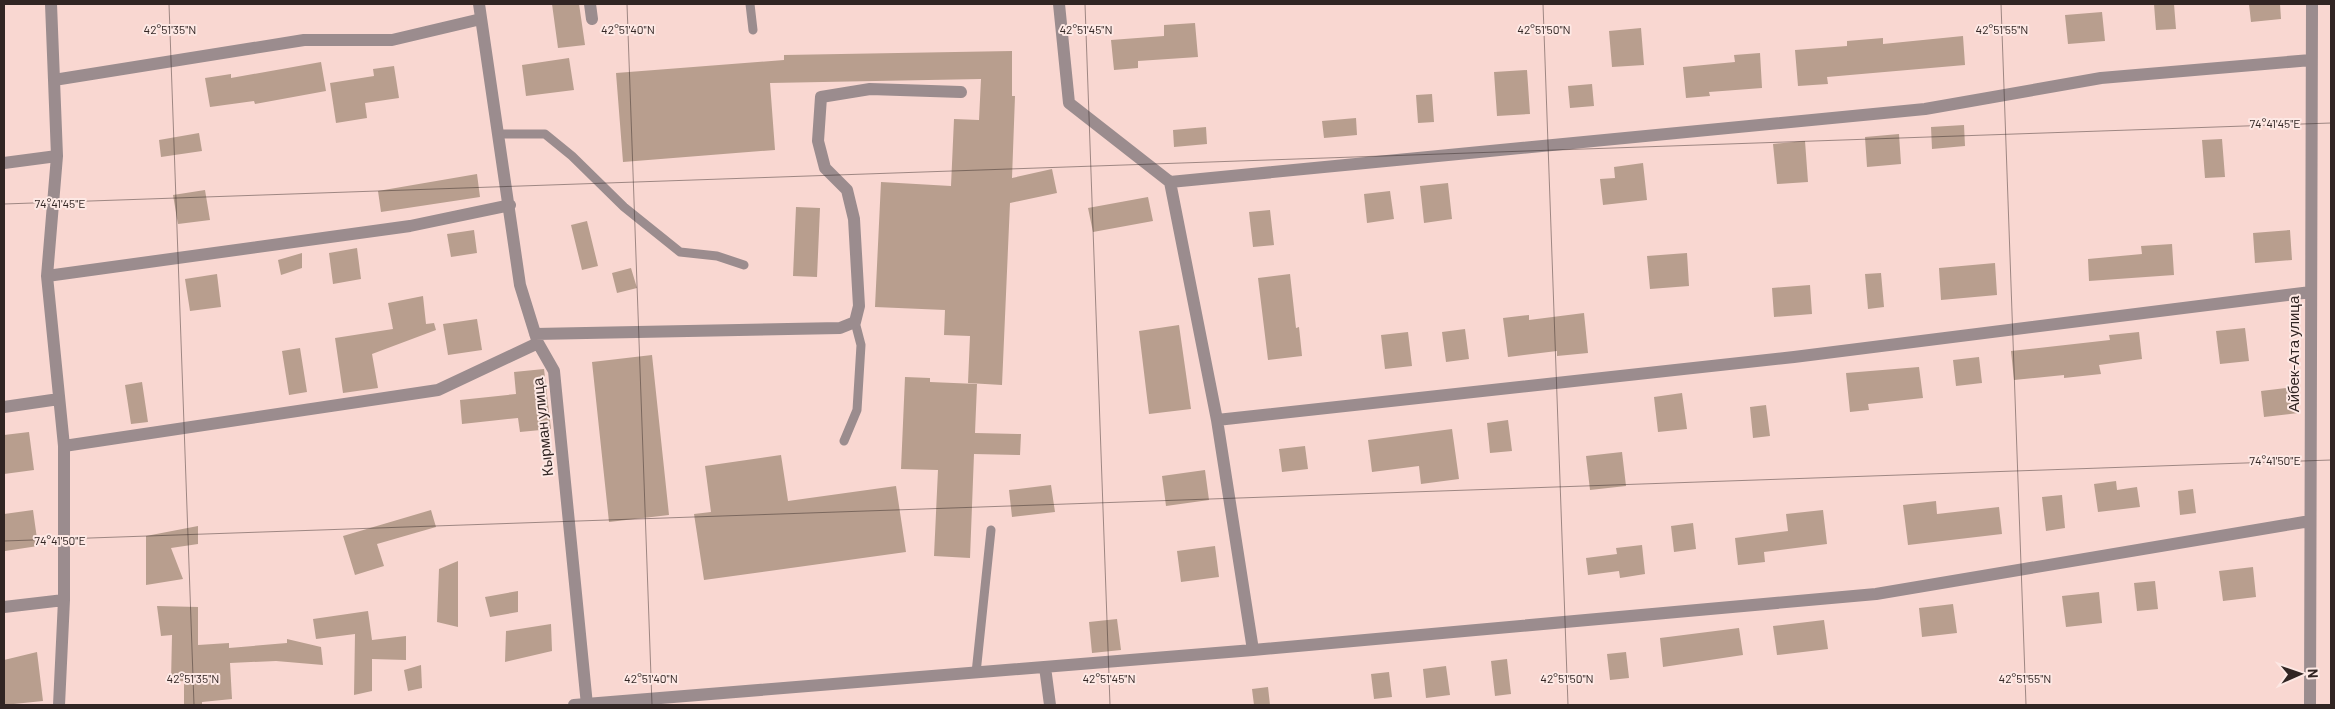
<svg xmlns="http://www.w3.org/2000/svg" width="2335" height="709" viewBox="0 0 2335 709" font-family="Barlow,sans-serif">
	<rect width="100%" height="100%" fill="#f9d7d1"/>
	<path fill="#b89e8e" d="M 552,4 L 579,4 L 585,45 L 558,48 Z
		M 2154,4 L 2174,4 L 2176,29 L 2156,30 Z
		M 2249,4 L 2280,4 L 2281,19 L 2251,22 Z
		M 2102,12 L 2105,41 L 2068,44 L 2065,15 Z
		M 1195,23 L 1198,57 L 1138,61 L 1138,68 L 1114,70 L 1111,40 L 1164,36 L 1164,25 Z
		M 1641,28 L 1644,65 L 1612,67 L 1609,31 Z
		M 1963,36 L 1965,65 L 1827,77 L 1828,84 L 1798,86 L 1795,50 L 1847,46 L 1847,41 L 1883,38 L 1883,44 Z
		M 1012,51 L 1012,96 L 1015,96 L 1012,178 L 1052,169 L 1057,193 L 1010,203 L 1002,385 L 968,383 L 970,336 L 944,335 L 945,310 L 875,307 L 881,182 L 951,186 L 954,119 L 979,120 L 981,79 L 770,83 L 775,150 L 623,162 L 616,73 L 784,60 L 784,55 Z
		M 1760,53 L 1762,88 L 1709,92 L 1710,96 L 1686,98 L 1683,67 L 1735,62 L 1734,55 Z
		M 569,58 L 574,90 L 526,96 L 522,65 Z
		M 321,62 L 326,91 L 255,104 L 254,101 L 210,107 L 205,78 L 231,74 L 231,78 Z
		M 394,66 L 399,98 L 365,103 L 367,118 L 336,123 L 330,83 L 374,76 L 373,69 Z
		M 1527,70 L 1530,114 L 1497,116 L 1494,72 Z
		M 1592,84 L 1594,106 L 1570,108 L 1568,86 Z
		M 1432,94 L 1434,122 L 1418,123 L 1416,95 Z
		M 1356,118 L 1357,135 L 1324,138 L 1322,121 Z
		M 1964,125 L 1965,146 L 1932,149 L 1931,127 Z
		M 1206,127 L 1207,144 L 1174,147 L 1173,130 Z
		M 199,133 L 202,151 L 161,157 L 159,140 Z
		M 1899,134 L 1901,164 L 1867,167 L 1865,137 Z
		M 2222,139 L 2225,177 L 2205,178 L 2202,140 Z
		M 1805,141 L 1808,182 L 1777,184 L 1773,144 Z
		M 1643,163 L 1647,200 L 1603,205 L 1600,179 L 1615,178 L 1614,167 Z
		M 477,174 L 480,197 L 381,212 L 378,191 Z
		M 1448,183 L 1452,219 L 1424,223 L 1420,186 Z
		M 205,190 L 210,220 L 178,224 L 173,195 Z
		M 1390,191 L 1394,219 L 1367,223 L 1364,194 Z
		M 1148,197 L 1153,221 L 1093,232 L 1088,208 Z
		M 796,207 L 820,208 L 817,277 L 793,276 Z
		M 1270,210 L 1274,245 L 1253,247 L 1249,212 Z
		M 587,221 L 598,266 L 582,270 L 571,225 Z
		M 474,230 L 477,253 L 451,257 L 447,234 Z
		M 2290,230 L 2292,260 L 2255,263 L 2253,233 Z
		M 2172,244 L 2174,275 L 2089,281 L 2088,259 L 2142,254 L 2141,246 Z
		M 357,248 L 361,279 L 333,284 L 329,253 Z
		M 302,253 L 302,268 L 281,275 L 278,260 Z
		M 1687,253 L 1689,286 L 1650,289 L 1647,256 Z
		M 1995,263 L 1997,295 L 1941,300 L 1939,268 Z
		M 631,268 L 637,288 L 617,293 L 612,273 Z
		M 1881,273 L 1884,307 L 1868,309 L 1865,274 Z
		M 217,274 L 221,307 L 190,311 L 185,279 Z
		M 1290,274 L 1296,328 L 1299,327 L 1302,356 L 1268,360 L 1258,278 Z
		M 1810,285 L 1812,314 L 1774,317 L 1772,288 Z
		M 423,296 L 426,324 L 434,323 L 436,330 L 372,354 L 378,388 L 343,393 L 335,338 L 393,329 L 388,303 Z
		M 1584,313 L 1588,353 L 1557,356 L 1557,351 L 1508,357 L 1503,318 L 1529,315 L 1529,320 Z
		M 477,319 L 482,350 L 448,355 L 443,324 Z
		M 1179,325 L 1191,409 L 1149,414 L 1139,331 Z
		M 2245,328 L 2249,361 L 2220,364 L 2216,331 Z
		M 1465,329 L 1469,359 L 1446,362 L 1442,332 Z
		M 1408,332 L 1412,366 L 1385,369 L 1381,335 Z
		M 2139,332 L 2142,359 L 2099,365 L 2101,374 L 2064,378 L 2064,375 L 2014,380 L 2011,351 L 2110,340 L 2109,335 Z
		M 300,348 L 307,392 L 289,395 L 282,351 Z
		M 652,355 L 669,515 L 609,522 L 592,362 Z
		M 1979,357 L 1982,383 L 1956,386 L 1953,360 Z
		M 1919,367 L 1923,398 L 1868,404 L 1869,410 L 1850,412 L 1846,373 Z
		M 544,369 L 551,429 L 520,432 L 518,418 L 462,424 L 460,400 L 516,394 L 514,372 Z
		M 905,377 L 930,378 L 930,382 L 977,384 L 975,433 L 1021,434 L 1020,455 L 974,454 L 970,558 L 934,556 L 938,470 L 901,469 Z
		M 142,382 L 148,422 L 131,424 L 125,385 Z
		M 2295,387 L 2298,413 L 2264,417 L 2261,391 Z
		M 1682,393 L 1687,429 L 1658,432 L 1654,397 Z
		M 1766,405 L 1770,436 L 1753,438 L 1750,407 Z
		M 1508,420 L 1512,451 L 1490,453 L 1487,423 Z
		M 1452,429 L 1459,479 L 1421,484 L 1419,466 L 1372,472 L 1368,440 Z
		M 29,432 L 34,470 L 4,474 L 4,435 Z
		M 1305,446 L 1308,469 L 1282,472 L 1279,449 Z
		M 1622,452 L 1626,486 L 1590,490 L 1586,456 Z
		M 781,455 L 788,501 L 896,486 L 906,552 L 704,580 L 694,514 L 711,512 L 705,466 Z
		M 1205,470 L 1209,500 L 1166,506 L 1162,476 Z
		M 2116,481 L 2117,490 L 2137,487 L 2140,507 L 2098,512 L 2094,484 Z
		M 1051,485 L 1055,512 L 1012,517 L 1009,490 Z
		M 2193,489 L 2196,513 L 2180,515 L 2178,491 Z
		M 2062,495 L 2065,528 L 2046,531 L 2042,497 Z
		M 1936,501 L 1937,514 L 1999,507 L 2002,534 L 1908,545 L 1903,505 Z
		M 33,510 L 38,546 L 5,551 L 4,514 Z
		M 431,510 L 436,527 L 377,544 L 384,566 L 355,575 L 343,536 Z
		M 1823,510 L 1827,544 L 1764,552 L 1765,562 L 1738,565 L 1735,538 L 1788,531 L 1786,514 Z
		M 1693,523 L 1696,549 L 1674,552 L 1671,526 Z
		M 198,526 L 198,544 L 171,548 L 183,579 L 146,585 L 146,536 Z
		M 1642,545 L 1645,574 L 1620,578 L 1619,571 L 1588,575 L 1586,558 L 1617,554 L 1616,548 Z
		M 1215,546 L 1219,577 L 1181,582 L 1177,551 Z
		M 458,561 L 458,627 L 437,622 L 439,569 Z
		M 2253,567 L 2256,597 L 2223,601 L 2219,571 Z
		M 2155,581 L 2158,609 L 2137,611 L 2134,583 Z
		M 518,591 L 518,612 L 490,617 L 485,597 Z
		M 2099,592 L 2102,623 L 2066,627 L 2062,596 Z
		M 1953,604 L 1957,633 L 1922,637 L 1919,608 Z
		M 157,606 L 198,607 L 198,645 L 229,643 L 229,648 L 287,643 L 287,639 L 321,647 L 323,665 L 276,661 L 230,663 L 232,699 L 202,702 L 202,705 L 184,705 L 184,681 L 171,682 L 172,635 L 161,636 Z
		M 368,611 L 372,640 L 406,636 L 406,660 L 372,659 L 372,691 L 354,695 L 355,634 L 316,639 L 313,619 Z
		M 1117,619 L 1121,650 L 1092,653 L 1089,622 Z
		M 1824,620 L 1828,649 L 1777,655 L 1773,626 Z
		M 551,624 L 552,651 L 505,662 L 506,631 Z
		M 1739,628 L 1743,655 L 1663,667 L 1660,638 Z
		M 37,652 L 43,701 L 4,705 L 4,660 Z
		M 1626,652 L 1629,678 L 1610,680 L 1607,654 Z
		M 1507,659 L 1511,694 L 1495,696 L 1491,661 Z
		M 421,665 L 422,688 L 408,691 L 404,670 Z
		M 1446,666 L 1450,695 L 1426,698 L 1423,669 Z
		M 1389,672 L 1392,697 L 1374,699 L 1371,674 Z
		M 1268,687 L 1270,705 L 1254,705 L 1252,689 Z"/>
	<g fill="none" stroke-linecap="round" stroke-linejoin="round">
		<path stroke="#9b8c8e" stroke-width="9" d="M 750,4 L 753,30
			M 499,134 L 545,134 L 572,156 L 624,207 L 680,252 L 717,256 L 744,265
			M 844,441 L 857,410 L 861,345 L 855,322
			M 976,673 L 991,530"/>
		<path stroke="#9b8c8e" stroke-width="12" d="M 51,4 L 57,156 L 47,276 L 64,446 L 64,600 L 59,705
			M 479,4 L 520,285 L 538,343 L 554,371 L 587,705
			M 590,4 L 592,19
			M 1059,4 L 1069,103 L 1170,182 L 1217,420 L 1253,650
			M 54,80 L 304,40 L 392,40 L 481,19
			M 4,163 L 57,156
			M 1170,182 L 1925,109 L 2101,78 L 2311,60
			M 47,276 L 410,226 L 510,205
			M 535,334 L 840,328 L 855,322 L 859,306 L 854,219 L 847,190 L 825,168 L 818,141 L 821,97 L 870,89 L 961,92
			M 4,407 L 59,399
			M 1217,420 L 1794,357 L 2311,292
			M 64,446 L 438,390 L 538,343
			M 4,607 L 64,600
			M 1045,667 L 1050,705
			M 574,705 L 1253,650 L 1876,594 L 2310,521
			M 2310,705 L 2312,4"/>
	</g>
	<path fill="none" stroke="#312523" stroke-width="1" stroke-opacity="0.45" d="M 169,4 L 194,705M 627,4 L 652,705M 1085,4 L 1110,705M 1543,4 L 1568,705M 2001,4 L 2026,705M 4,204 L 2331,123M 4,541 L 2331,460"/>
	<g text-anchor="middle" stroke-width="4" stroke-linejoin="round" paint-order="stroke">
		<g font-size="15" fill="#312523" stroke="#fde8e4">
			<text transform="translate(2294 354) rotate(-90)" y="5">Айбек-Ата улица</text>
			<text transform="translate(543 427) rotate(-96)" y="5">Кырман улица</text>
		</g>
	</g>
	<g font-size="12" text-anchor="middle" fill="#312523" stroke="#fde8e4" stroke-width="4" stroke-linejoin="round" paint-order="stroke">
		<text x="170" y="34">42°51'35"N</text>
		<text x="628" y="34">42°51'40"N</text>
		<text x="1086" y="34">42°51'45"N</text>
		<text x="1544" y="34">42°51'50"N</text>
		<text x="2002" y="34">42°51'55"N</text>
		<text x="2275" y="128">74°41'45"E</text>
		<text x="60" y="208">74°41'45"E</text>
		<text x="2275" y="465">74°41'50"E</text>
		<text x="60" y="545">74°41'50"E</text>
		<text x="193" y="683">42°51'35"N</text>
		<text x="651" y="683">42°51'40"N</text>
		<text x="1109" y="683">42°51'45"N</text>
		<text x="1567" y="683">42°51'50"N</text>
		<text x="2025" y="683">42°51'55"N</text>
	</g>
	<rect width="2335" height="709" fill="none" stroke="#312523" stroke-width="10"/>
	<g transform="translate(2300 674) rotate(88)" stroke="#fde8e4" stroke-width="4" paint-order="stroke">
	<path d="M0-4L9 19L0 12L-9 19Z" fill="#312523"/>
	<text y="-8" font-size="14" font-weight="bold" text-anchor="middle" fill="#312523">N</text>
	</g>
</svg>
